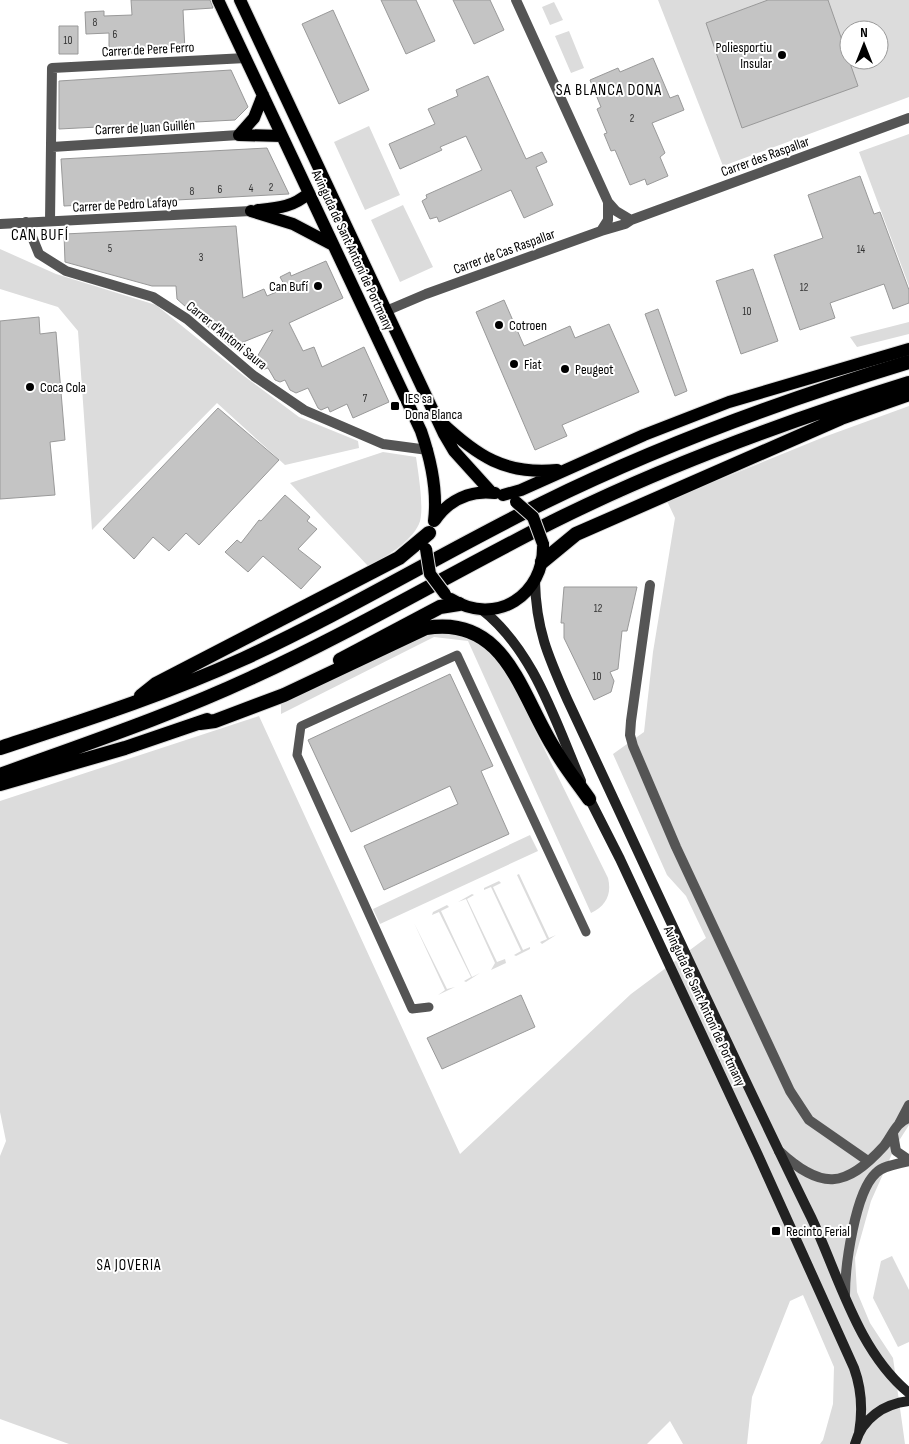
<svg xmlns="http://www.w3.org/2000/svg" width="909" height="1444" viewBox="0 0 909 1444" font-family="'Sofia Sans Condensed',sans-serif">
	<rect width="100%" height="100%" fill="#fff"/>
	<path fill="#dcdcdc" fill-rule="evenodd" d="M 658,0 L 909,0 L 909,97 L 723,166 ZM 849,30 L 879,30 L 879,60 L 849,60 Z
		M 554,2 L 563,20 L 550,25 L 542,7 Z
		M 569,31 L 584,68 L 571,73 L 555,36 Z
		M 369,126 L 400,195 L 365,210 L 334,142 Z
		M 909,134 L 909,286 L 859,152 Z
		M 403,205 L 433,267 L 400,282 L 371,220 Z
		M 0,249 L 56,274 L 156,305 L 244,376 L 299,417 L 358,441 L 359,448 L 285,465 L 217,403 L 92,530 L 78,331 L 58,307 L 0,289 Z
		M 909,322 L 909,334 L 857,347 L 850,337 Z
		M 909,406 L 909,1125 L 895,1147 L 871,1201 L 855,1258 L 857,1292 L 870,1323 L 893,1358 L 905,1444 L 820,1444 L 823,1440 L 833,1404 L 834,1367 L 803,1295 L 790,1301 L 752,1397 L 747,1444 L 683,1444 L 670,1421 L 647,1444 L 69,1444 L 0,1419 L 0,1156 L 6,1141 L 0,1112 L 0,801 L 259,716 L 460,1154 L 631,994 L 706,938 L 686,896 L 667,875 L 613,754 L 644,732 L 653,652 L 675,518 L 667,501 L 824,437 Z
		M 383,452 L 416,457 C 418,471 425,511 419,524 C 410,543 386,557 368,566 L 290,483 Z
		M 422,633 L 469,634 L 495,655 L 533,718 L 530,720 L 608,878 C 612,894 606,906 591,913 L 468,641 L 434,637 L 281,714 L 281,702 Z
		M 530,835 L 538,851 L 380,924 L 373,909 Z
		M 519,874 L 549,938 L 556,935 L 542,944 L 540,942 L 547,939 L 517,875 Z
		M 499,881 L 501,883 L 493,887 L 523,950 L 530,947 L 530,949 L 516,956 L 514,955 L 521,951 L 491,887 L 484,890 L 484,888 Z
		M 472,894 L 474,895 L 467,899 L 497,962 L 505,959 L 506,963 L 491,970 L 495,963 L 466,899 L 458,902 Z
		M 447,905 L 449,907 L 441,911 L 472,977 L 480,973 L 466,982 L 464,981 L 471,977 L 439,912 L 432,915 L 433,912 Z
		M 414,923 L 447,989 L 455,987 L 438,995 L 445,990 Z
		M 892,1256 L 909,1290 L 909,1342 L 898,1347 L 873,1298 L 881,1261 Z"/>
	<path fill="#c4c4c4" stroke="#999" d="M 131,0 L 210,0 L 213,8 L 183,10 L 185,51 L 109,54 L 109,33 L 86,34 L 85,12 L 104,11 L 104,16 L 132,15 Z
		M 381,0 L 416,0 L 435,41 L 406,54 Z
		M 453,0 L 490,0 L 504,30 L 474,44 Z
		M 768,0 L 828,0 L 858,86 L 742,128 L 706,23 Z
		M 333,10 L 369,90 L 339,104 L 302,24 Z
		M 59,26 L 78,26 L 78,54 L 59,54 Z
		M 653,58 L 670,98 L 678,95 L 684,110 L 652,123 L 665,153 L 660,157 L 668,176 L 647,185 L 645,179 L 630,185 L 615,150 L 611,151 L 604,134 L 607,133 L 597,109 L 601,107 L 590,80 L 618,68 L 620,72 Z
		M 231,70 L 248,107 L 235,120 L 59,129 L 59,81 Z
		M 488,76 L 526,159 L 542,152 L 547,162 L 536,167 L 553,205 L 524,218 L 511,190 L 439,222 L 437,217 L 430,219 L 422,201 L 427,198 L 426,195 L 482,170 L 466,136 L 440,147 L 442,150 L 400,169 L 389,144 L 435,124 L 428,109 L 458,96 L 456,90 Z
		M 267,148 L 289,194 L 64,206 L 61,159 Z
		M 860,176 L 874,214 L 880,212 L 909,290 L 909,303 L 893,309 L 884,284 L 830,303 L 835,318 L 800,330 L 774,255 L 823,238 L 808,195 Z
		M 236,226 L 243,298 L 264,289 L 267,296 L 286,288 L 280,277 L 290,272 L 291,276 L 326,261 L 343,298 L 289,323 L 303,351 L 314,347 L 322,367 L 364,347 L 389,402 L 353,418 L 347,404 L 330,412 L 328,407 L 321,410 L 318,408 L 308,388 L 296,393 L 290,390 L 285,380 L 280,382 L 275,380 L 268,368 L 261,370 L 257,357 L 273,330 L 231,347 L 177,299 L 176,286 L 152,286 L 65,262 L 64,234 Z
		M 753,269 L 778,341 L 741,354 L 716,281 Z
		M 504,300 L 524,346 L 570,326 L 575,338 L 609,324 L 639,392 L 562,425 L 567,436 L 535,450 L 476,312 Z
		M 658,309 L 687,391 L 675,396 L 645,314 Z
		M 39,317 L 40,334 L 56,332 L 65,440 L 50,442 L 55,495 L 0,499 L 0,321 Z
		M 218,408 L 279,460 L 199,545 L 186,533 L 169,551 L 153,537 L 134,559 L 103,529 Z
		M 285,495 L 310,517 L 307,521 L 317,529 L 298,549 L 321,567 L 301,589 L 263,556 L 248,572 L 225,552 L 237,540 L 241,543 L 259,520 L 261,521 Z
		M 564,587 L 637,587 L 627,631 L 622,631 L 618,669 L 610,672 L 614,681 L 611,692 L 594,700 L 564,638 L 564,623 L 561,623 Z
		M 450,674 L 493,766 L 481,771 L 509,834 L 384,890 L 364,846 L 458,804 L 450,786 L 351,832 L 308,740 Z
		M 521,995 L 535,1027 L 442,1069 L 427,1038 Z"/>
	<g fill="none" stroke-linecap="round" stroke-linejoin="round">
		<g stroke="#dbdbdb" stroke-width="14">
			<path id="primary" d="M 218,0 L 421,431 C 431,460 438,490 434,521
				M 240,0 L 444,434 L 454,451 L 492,493
				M 239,135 L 254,118 L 263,95
				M 239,135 L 282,136
				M 258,210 C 279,208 293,207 309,193
				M 251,211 L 293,224 L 333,245
				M 440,421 C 477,456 505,475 557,470
				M 503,495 L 521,490 L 644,435 L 729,402 L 909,349
				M 435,520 C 449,500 470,490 495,493
				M 451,599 C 496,627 545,595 543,544"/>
		</g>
		<g stroke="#dbdbdb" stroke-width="16">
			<path id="trunk" d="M 542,562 L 576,534 L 841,418 L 909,394
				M 340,660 L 440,607 L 459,604
				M 141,696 L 156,684 L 399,558 L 429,533
				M 200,723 L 215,721 L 284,695 L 426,628 C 506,615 520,694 554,748 C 564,766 577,782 589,799
				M 0,748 C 82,721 164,695 243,659 C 345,612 442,553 543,503 C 661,445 784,400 909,362
				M 0,775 C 85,744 169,716 251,678 C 354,631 451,573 552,522 C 666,465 787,421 909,383
				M 0,784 L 125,748 L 207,720"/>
		</g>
		<path stroke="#555" stroke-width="9" d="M 429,1007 L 412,1009 L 297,755 L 301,726 L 457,655 L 586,932"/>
		<path stroke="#555" stroke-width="10" d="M 516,0 L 608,202 L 616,211 L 631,220
			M 52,147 L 239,135
			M 50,221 L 52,68 L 246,58
			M 26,222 L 39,254 L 66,271 L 153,297 L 187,319 L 254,376 L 304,410 L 383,444 L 428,450
			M 0,224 L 251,211
			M 601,231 L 608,220 L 608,202
			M 386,311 L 426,294 L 601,231 L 625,224 L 631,220 L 909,118
			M 650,585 L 631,721 L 630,735 L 633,746 L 676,847 L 790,1091 L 809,1120 L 868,1161"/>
		<path stroke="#555" stroke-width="10" d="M 899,1124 L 909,1105
			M 893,1134 L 896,1151 L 909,1160
			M 779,1151 C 821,1190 845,1189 884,1146 C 892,1136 896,1122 909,1118
			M 845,1295 C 845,1266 855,1192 876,1173 C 884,1165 899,1164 909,1161"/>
		<path stroke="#222" stroke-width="10" d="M 535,581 C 536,629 548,656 567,699 C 648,872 727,1046 811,1217 C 839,1276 857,1350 909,1393
			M 481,609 C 534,650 555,721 581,781
			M 587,794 L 620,859 L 758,1155 L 854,1368 C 862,1390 863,1410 859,1433
			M 855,1444 C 862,1418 884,1404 909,1401"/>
		<use href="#primary" stroke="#000" stroke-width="12"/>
		<use href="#trunk" stroke="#000" stroke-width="14"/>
		<g stroke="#dbdbdb" stroke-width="14" stroke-linecap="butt">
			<path id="primary-bridge" d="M 516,502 L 533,517 L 543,544
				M 426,549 L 430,574 L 445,594"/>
		</g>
		<use href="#primary-bridge" stroke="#000" stroke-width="12"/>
	</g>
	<g fill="#000" stroke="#fff" stroke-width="2">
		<circle cx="782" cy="55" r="5"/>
		<circle cx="318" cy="286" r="5"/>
		<circle cx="499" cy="325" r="5"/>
		<circle cx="514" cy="364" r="5"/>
		<circle cx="565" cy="369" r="5"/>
		<circle cx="30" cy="387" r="5"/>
		<rect x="390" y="401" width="10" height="10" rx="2.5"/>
		<rect x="771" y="1226" width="10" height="10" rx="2.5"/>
	</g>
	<g text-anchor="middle" stroke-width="4" stroke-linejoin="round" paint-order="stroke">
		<g font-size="11" fill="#313131">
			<text x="95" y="26">8</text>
			<text x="115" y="38">6</text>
			<text x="68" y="44">10</text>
			<text x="632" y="122">2</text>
			<text x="271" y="191">2</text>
			<text x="251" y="192">4</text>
			<text x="220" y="193">6</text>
			<text x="192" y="195">8</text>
			<text x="110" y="252">5</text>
			<text x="861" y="253">14</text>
			<text x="201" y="261">3</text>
			<text x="804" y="291">12</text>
			<text x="747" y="315">10</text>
			<text x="365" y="402">7</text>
			<text x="598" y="612">12</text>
			<text x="597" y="680">10</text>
		</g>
		<g font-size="14" fill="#000" stroke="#fff" text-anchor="start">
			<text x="772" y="52" text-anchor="end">Poliesportiu<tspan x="772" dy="16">Insular</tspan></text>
			<text x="308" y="291" text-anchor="end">Can Bufí</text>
			<text x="509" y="330">Cotroen</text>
			<text x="524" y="369">Fiat</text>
			<text x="575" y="374">Peugeot</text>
			<text x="40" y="392">Coca Cola</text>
			<text x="405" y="403">IES sa<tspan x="405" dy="16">Dona Blanca</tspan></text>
			<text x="786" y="1236">Recinto Ferial</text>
		</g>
		<g font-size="14" fill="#000" stroke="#fff">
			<text transform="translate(148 49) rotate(-3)" y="5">Carrer de Pere Ferro</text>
			<text transform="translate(145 127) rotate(-3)" y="5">Carrer de Juan Guillén</text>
			<text transform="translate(765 156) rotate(-20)" y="5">Carrer des Raspallar</text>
			<text transform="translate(125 204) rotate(-3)" y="5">Carrer de Pedro Lafayo</text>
			<text transform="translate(353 250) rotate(65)" y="5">Avinguda de Sant Antoni de Portmany</text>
			<text transform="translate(504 251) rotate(-20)" y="5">Carrer de Cas Raspallar</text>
			<text transform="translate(227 335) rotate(39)" y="5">Carrer d'Antoni Saura</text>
			<text transform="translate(705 1006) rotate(65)" y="5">Avinguda de Sant Antoni de Portmany</text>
		</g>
		<g font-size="15" letter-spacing="1" fill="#000" stroke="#fff">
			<text x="129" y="1270">SA JOVERIA</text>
		</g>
		<g font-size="16" letter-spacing="1" fill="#000" stroke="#fff">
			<text x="609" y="95">SA BLANCA DONA</text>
			<text x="40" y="240">CAN BUFÍ</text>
		</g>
	</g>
	<g transform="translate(864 45)"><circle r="24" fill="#ffffff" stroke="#999999"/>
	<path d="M0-4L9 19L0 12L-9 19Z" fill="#000000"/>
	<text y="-8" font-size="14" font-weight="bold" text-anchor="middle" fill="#000000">N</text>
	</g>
</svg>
